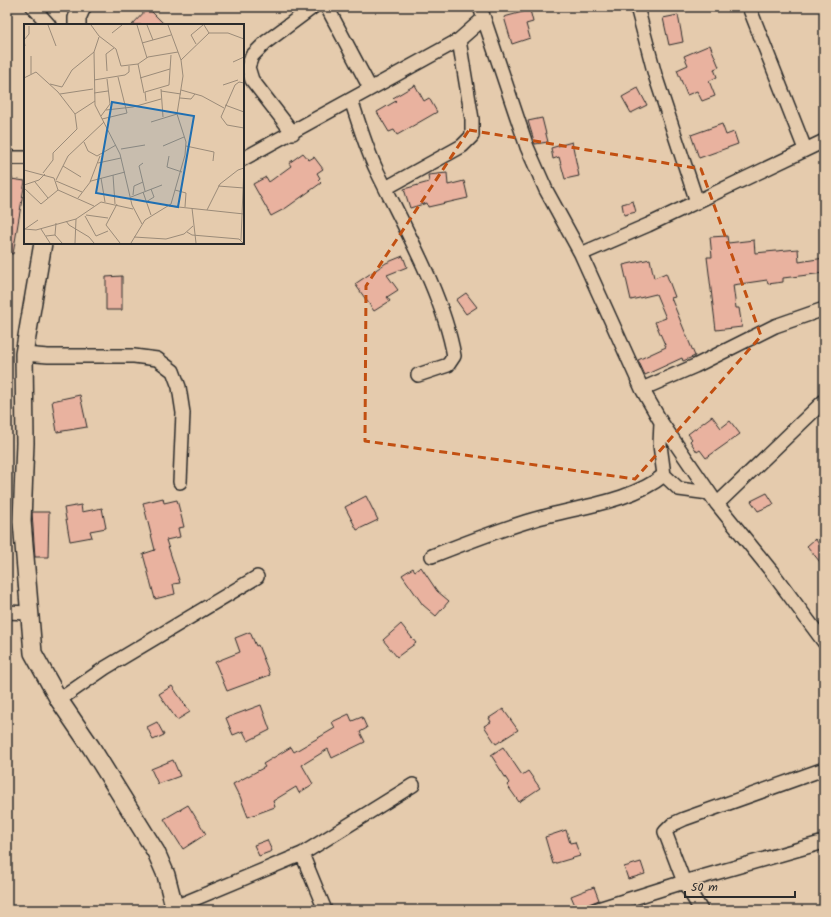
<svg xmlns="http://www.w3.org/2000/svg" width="831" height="917" viewBox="0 0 831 917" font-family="Kalam,sans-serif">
	<rect width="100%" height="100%" fill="#e5cbad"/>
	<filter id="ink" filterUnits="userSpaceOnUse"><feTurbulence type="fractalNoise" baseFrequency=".025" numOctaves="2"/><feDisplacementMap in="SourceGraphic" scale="8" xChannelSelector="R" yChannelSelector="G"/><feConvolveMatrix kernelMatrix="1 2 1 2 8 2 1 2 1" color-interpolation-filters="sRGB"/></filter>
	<g filter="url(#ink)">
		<path fill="#e9b29f" stroke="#2b2b2b" d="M 148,8 L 165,25 L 132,25 Z
			M 530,10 L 533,22 L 526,24 L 530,38 L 512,44 L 504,17 Z
			M 678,15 L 683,42 L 669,45 L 663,18 Z
			M 710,45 L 719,67 L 714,69 L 717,77 L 709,81 L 715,96 L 702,101 L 697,91 L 687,95 L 677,70 L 688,65 L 684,56 Z
			M 415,85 L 424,101 L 429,98 L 437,112 L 397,135 L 394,130 L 389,132 L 377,112 L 396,101 L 393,98 Z
			M 638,88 L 647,105 L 631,113 L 622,97 Z
			M 542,118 L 548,142 L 535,144 L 528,121 Z
			M 722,124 L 726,135 L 734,132 L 738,144 L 699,158 L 691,135 Z
			M 572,142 L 579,176 L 565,179 L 559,157 L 553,159 L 551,148 Z
			M 303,153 L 309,160 L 314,157 L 323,169 L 317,173 L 320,178 L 318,180 L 321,183 L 286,208 L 271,216 L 253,184 L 266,177 L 269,182 L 291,166 L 289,163 Z
			M 447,173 L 448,185 L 464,181 L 468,198 L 428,207 L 427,203 L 410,208 L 404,189 L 429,182 L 428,175 Z
			M 11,179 L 25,181 L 13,254 L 7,253 L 7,200 Z
			M 633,201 L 636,212 L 624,215 L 622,204 Z
			M 727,236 L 728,243 L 754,240 L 755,253 L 798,249 L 799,262 L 824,258 L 824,273 L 783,278 L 783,282 L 768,284 L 767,280 L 733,285 L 736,308 L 739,308 L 742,327 L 716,330 L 707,257 L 712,257 L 710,237 Z
			M 403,256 L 407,267 L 387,275 L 398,290 L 387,297 L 390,301 L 374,311 L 355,284 L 386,263 Z
			M 650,259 L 654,278 L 666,273 L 675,297 L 671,298 L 695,356 L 683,361 L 682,358 L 645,375 L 638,360 L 666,347 L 655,322 L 666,318 L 656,294 L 631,300 L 623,265 Z
			M 122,276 L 122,310 L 106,310 L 106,277 Z
			M 466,293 L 477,307 L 466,314 L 456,300 Z
			M 80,395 L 87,427 L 57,432 L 52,401 Z
			M 712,416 L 721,428 L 730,421 L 740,434 L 706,458 L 700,450 L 697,452 L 690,441 L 692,439 L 688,434 Z
			M 767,493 L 774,504 L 758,511 L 751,501 Z
			M 366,496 L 378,520 L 357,530 L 345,507 Z
			M 163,498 L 164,503 L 177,500 L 184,527 L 178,528 L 180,537 L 166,540 L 180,583 L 173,584 L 175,594 L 155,599 L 143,554 L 155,550 L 143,503 Z
			M 81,505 L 82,512 L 102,508 L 106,528 L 90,531 L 92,537 L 70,541 L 64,508 Z
			M 32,512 L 49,512 L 48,557 L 35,557 Z
			M 815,539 L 824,550 L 824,567 L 807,546 Z
			M 421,567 L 437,591 L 449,601 L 436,616 L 423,605 L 402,575 L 413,568 L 415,571 Z
			M 401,624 L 416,643 L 397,657 L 383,640 Z
			M 250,632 L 256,646 L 258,645 L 270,675 L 227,691 L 215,662 L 240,652 L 235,638 Z
			M 172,686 L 190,712 L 177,720 L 159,694 Z
			M 261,705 L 270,730 L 248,741 L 243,731 L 233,735 L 226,718 Z
			M 503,709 L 518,730 L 496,744 L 484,726 L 491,722 L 489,718 Z
			M 349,714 L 352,721 L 362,717 L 367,728 L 360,732 L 365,742 L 332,758 L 328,749 L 302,765 L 313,784 L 299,793 L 296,787 L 273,801 L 275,807 L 248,817 L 239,794 L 238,794 L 233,784 L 265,767 L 263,764 L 291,747 L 294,752 L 335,728 L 332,722 Z
			M 157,722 L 164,735 L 153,740 L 147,727 Z
			M 503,747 L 522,775 L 528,771 L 540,788 L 519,802 L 507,785 L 509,783 L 491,755 Z
			M 173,760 L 180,776 L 158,784 L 151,769 Z
			M 188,805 L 206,834 L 183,849 L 164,819 Z
			M 566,830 L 570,843 L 575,842 L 580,856 L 553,864 L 545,837 Z
			M 267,840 L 272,851 L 259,856 L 254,845 Z
			M 641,862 L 645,874 L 628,879 L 624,867 Z
			M 594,887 L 599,900 L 589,904 L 587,908 L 577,910 L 571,896 Z"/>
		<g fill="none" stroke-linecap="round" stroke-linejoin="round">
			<g stroke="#2b2b2b" stroke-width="16">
				<path id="minor" d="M 33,7 L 49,25
					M 327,7 L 370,88
					M 480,7 L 527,147 L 546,190 L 581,254 L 642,389 L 661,422 L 717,504 L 772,572 L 824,642
					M 637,7 L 655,75 L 697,202
					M 749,7 L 805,149
					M 351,100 C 359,123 366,149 377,171 C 404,227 443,294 454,356 L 448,365 L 418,375
					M 293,133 L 252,80 L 248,67 L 252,56 L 266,42 L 313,7
					M 7,158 L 25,158
					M 243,159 L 459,40 L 484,18
					M 386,188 L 462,146 L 472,136 L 472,119 L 459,40
					M 581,254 L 648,225 L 824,141
					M 24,354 L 48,356 L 134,356 L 157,359 L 173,371 L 179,387 L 183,413 L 180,482
					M 642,389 L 695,366 L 775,326 L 824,309
					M 661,422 L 660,445 L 664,475 L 679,489 L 709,493
					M 717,504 L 824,401
					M 432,556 C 465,543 498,530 532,520 C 574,507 630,503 664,475
					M 7,612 L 28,613
					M 59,700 L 105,668 L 257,577
					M 302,854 L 325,910
					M 175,907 L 302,854 L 413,785
					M 595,910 L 684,882 L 824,842
					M 701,910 L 684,882 L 665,832 L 673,824 L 684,819 L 824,769"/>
			</g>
			<g stroke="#2b2b2b" stroke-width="20">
				<path id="tertiary" d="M 77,25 L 77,18 L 82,7
					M 43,243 L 24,354 L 25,443 L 22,521 L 33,653 L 59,700 L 91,747 L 156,852 L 166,875 L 175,910"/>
			</g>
			<use href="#minor" stroke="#e5cbad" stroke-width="13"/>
			<use href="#tertiary" stroke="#e5cbad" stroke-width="17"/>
		</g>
	</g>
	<path fill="none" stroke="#c25012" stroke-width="3" stroke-dasharray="8 5" stroke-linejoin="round" d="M 469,130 L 701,169 L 761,336 L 635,479 L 365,441 L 366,286 Z"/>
	<g transform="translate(24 24)">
		<rect width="220" height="220" fill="#e5cbad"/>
		<path fill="none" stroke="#9b8b79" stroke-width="1" d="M 24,1 L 32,22M 67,1 L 75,12 L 92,25 L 97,42 L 114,40 L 124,33 L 154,28M 113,1 L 123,34M 123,1 L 129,16M 88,9 L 98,1M 185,9 L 204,9 L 220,15M 118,19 L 147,11M 172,20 L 167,11 L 179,1M 1,22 L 0,16 L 5,10 L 5,2M 70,28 L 71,81 L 96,130 L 108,181 L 118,200M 157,36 L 185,9 L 180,1M 209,38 L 220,33M 114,40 L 120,69M 83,47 L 82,30 L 90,24M 7,50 L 7,32M 0,54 L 12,48 L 34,68 L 51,90M 116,54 L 146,45M 70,56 L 101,51 L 105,48 L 105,42M 220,59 L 215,58 L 211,61 L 197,93 L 203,101 L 220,104M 26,60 L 38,63 L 48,46 L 70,28 L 75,13M 199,61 L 214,56M 137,65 L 139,93M 157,66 L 178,72 L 200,84M 137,67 L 157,70M 70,69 L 84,67M 36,70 L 69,65M 156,74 L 167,75 L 171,70M 122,77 L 121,68 L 145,61 L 147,31M 201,81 L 220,88M 82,86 L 109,83 L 137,75M 77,92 L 86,80 L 83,55M 78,95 L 103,89 L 94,53M 127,98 L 153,90M 60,118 L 64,127 L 73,132 L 92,121M 139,122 L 160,113M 162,122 L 190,128 L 189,137M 97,125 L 121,121M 145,132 L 143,143 L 158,148M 74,139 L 97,134M 119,139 L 115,142 L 121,167M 39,142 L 57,153M 0,146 L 30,154 L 34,166 L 70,182M 19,149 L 29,136 L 29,129 L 53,105 L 51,90 L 71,77M 89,151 L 91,180M 77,154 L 81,178M 32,156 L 44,132 L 80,98M 32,157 L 58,168M 11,158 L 24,174M 66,158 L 76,132M 0,161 L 15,156 L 21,150M 194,162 L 220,164M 0,164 L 17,180 L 34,166M 151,166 L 162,169 L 161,183M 119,168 L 127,191M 109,171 L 110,162 L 119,158M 107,173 L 138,161M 54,174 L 67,157 L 101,148M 122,178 L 130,173 L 127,165M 93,180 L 82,201 L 96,219M 145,182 L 220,190M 168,184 L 172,219M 183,186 L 196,160 L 214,146 L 220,144M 62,191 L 84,194M 61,192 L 72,212 L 84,207M 42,197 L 45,201 L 65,213 L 70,219M 0,205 L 12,206 L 52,195 L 77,178 L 109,185M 1,205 L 14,196M 17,205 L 26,219M 163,208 L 168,211 L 215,215 L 219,219M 31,211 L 32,199M 22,212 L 31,211 L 38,219M 110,213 L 142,215 L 160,210 L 169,202M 217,216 L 220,141M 51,219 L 52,195M 107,219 L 121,196 L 147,180 L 161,131 L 162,118 L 153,90 L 159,52 L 157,36 L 144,1"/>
		<path fill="#1f6fb2" fill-opacity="0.15" stroke="#1f6fb2" stroke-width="2" d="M 88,78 L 170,92 L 154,183 L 72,169 Z"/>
		<rect width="220" height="220" fill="none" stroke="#2b2b2b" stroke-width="2"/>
	</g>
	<rect width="831" height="917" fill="none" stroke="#e5cbad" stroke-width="24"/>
	<rect x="12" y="12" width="807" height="893" fill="none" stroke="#2b2b2b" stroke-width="1.5" filter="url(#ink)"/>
	<path d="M685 891v6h110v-6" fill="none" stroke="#2b2b2b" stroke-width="2"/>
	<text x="691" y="891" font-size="12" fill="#2b2b2b" stroke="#e5cbad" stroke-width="3" paint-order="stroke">50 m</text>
</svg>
